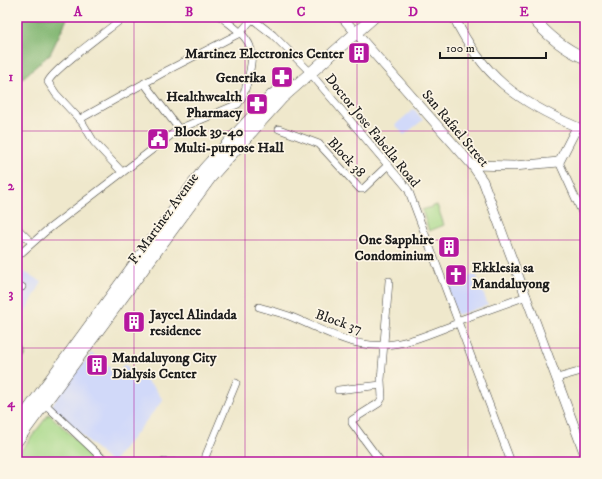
<svg xmlns="http://www.w3.org/2000/svg" width="602" height="479" viewBox="0 0 602 479" font-family="'IM FELL DW Pica',serif">
	<rect width="100%" height="100%" fill="#fcf5e5"/>
	<filter id="ink" filterUnits="userSpaceOnUse"><feTurbulence type="fractalNoise" baseFrequency=".025" numOctaves="2"/><feDisplacementMap in="SourceGraphic" scale="8" xChannelSelector="R" yChannelSelector="G"/><feConvolveMatrix kernelMatrix="1 2 1 2 8 2 1 2 1" color-interpolation-filters="sRGB"/></filter>
	<filter id="wash" filterUnits="userSpaceOnUse"><feTurbulence type="fractalNoise" baseFrequency=".012" numOctaves="4" result="noise"/><feDisplacementMap in="SourceGraphic" scale="16" xChannelSelector="R" yChannelSelector="G"/><feGaussianBlur stdDeviation="0.9" result="paint"/><feColorMatrix in="noise" values="0 0 0 0 0 0 0 0 0 0 0 0 0 0 0 0 0 1.4 0 .05"/><feComposite in="paint" operator="in"/></filter>
	<g filter="url(#wash)">
		<rect width="100%" height="100%" fill="#efe8cc"/>
		<path fill="#d1d9f9" d="M 414,109 L 423,120 L 404,135 L 395,125 Z
			M 17,268 L 42,282 L 17,326 Z
			M 476,274 L 488,305 L 457,315 L 446,285 Z
			M 91,353 L 118,373 L 124,364 L 154,387 L 163,400 L 113,462 L 110,462 L 51,406 Z"/>
		<path fill="#a6d888" stroke="#617a52" d="M 437,205 L 444,225 L 429,231 L 422,210 Z
			M 49,414 L 99,462 L 17,462 L 17,456 Z"/>
		<path fill="#84b874" stroke="#506a48" d="M 17,17 L 68,17 L 50,54 L 17,83 Z
			M 17,332 L 18,339 L 26,353 L 24,358 L 17,353 Z"/>
	</g>
	<g filter="url(#ink)">
		<g fill="none" stroke-linecap="round" stroke-linejoin="round">
			<g stroke="#3c3b36" stroke-width="8">
				<path id="minor" d="M 250,17 L 273,35 L 306,68 L 408,189 L 511,462
					M 144,83 L 179,129
					M 80,119 L 168,70 L 240,33 L 252,19
					M 577,127 L 585,130
					M 279,129 L 319,144 L 360,189 L 363,189 L 388,165
					M 559,162 L 585,219
					M 122,172 L 94,142 L 82,122 L 56,94 L 48,82 C 52,70 111,28 124,17
					M 19,230 L 32,243
					M 20,254 L 46,231 L 179,129 L 238,104 C 246,94 255,58 250,46 C 245,34 231,25 221,17
					M 17,285 L 22,287
					M 259,307 C 269,310 279,312 289,316 C 320,328 350,348 385,345 C 411,343 434,332 458,323
					M 457,321 L 527,296
					M 557,378 L 585,370
					M 338,390 L 381,385
					M 45,404 L 106,462
					M 164,462 L 173,462
					M 205,462 L 206,455 L 236,383
					M 381,462 L 352,423 L 352,420 L 379,403 L 382,398 L 381,380 L 389,281"/>
			</g>
			<g stroke="#3c3b36" stroke-width="10">
				<path id="tertiary" d="M 342,17 L 472,165 L 483,181 L 585,455
					M 454,17 C 483,77 517,101 577,127 L 559,162 L 514,166 L 472,165"/>
			</g>
			<g stroke="#3c3b36" stroke-width="12">
				<path id="secondary" d="M 532,17 C 547,35 564,49 585,58
					M 17,425 L 204,169 L 272,95 L 289,82
					M 17,441 L 211,177 L 282,98 L 374,17"/>
			</g>
			<use href="#minor" stroke="#fff" stroke-width="7"/>
			<use href="#tertiary" stroke="#fff" stroke-width="9"/>
			<use href="#secondary" stroke="#fff" stroke-width="11"/>
		</g>
	</g>
	<path fill="none" stroke="#b5179e" stroke-width="1" stroke-opacity="0.55" d="M 134,17 L 134,462M 245,17 L 245,462M 357,17 L 357,462M 468,17 L 468,462M 17,131 L 585,131M 17,240 L 585,240M 17,348 L 585,348"/>
	<defs>
		<g id="building-square" transform="scale(1.15)"><rect x="-9" y="-9" width="18" height="18" rx="4" fill="#b5179e" stroke="#fcf5e5"/><path d="M-4-6H4V6H1V3H-1V6H-4ZM-2.5-4.3h1.7v1.8h-1.7ZM.8-4.3h1.7v1.8H.8ZM-2.5-1h1.7V.8h-1.7ZM.8-1h1.7V.8H.8Z" fill="#fff"/></g>
		<g id="pharmacy-square" transform="scale(1.15)"><rect x="-9" y="-9" width="18" height="18" rx="4" fill="#b5179e" stroke="#fcf5e5"/><path d="M-2-6h4v4h4v4h-4v4h-4v-4h-4v-4h4Z" fill="#fff"/></g>
		<g id="civic-square" transform="scale(1.15)"><rect x="-9" y="-9" width="18" height="18" rx="4" fill="#b5179e" stroke="#fcf5e5"/><path d="M-.6-6.5H3V-4.5H.6V-3L4-1V1h2V6H-6V1h2V-1L-.6-3ZM-1.2 2.5V6h2.4V2.5Z" fill="#fff"/></g>
		<g id="church-square" transform="scale(1.15)"><rect x="-9" y="-9" width="18" height="18" rx="4" fill="#b5179e" stroke="#fcf5e5"/><path d="M-1.2-6h2.4v3.5h3.3v2.4h-3.3V6h-2.4V-.1h-3.3v-2.4h3.3Z" fill="#fff"/></g>
	</defs>
	<g fill-rule="evenodd">
		<use href="#building-square" x="359" y="53"/>
		<use href="#pharmacy-square" x="282" y="77"/>
		<use href="#pharmacy-square" x="257" y="104"/>
		<use href="#civic-square" x="158" y="139"/>
		<use href="#building-square" x="449" y="247"/>
		<use href="#church-square" x="456" y="275"/>
		<use href="#building-square" x="134" y="322"/>
		<use href="#building-square" x="97" y="365"/>
	</g>
	<g text-anchor="middle" stroke-width="3.5" stroke-linejoin="round" paint-order="stroke">
		<g font-size="14" font-weight="bold" fill="#1c1c1c" stroke="#fcf5e5" text-anchor="end">
			<text x="344" y="58">Martinez Electronics Center</text>
			<text x="266" y="82">Generika</text>
			<text x="242" y="101">Healthwealth<tspan x="242" dy="16">Pharmacy</tspan></text>
			<text x="174" y="136" text-anchor="start">Block 39-40<tspan x="174" dy="16">Multi-purpose Hall</tspan></text>
			<text x="434" y="244">One Sapphire<tspan x="434" dy="16">Condominium</tspan></text>
			<text x="472" y="272" text-anchor="start">Ekklesia sa<tspan x="472" dy="16">Mandaluyong</tspan></text>
			<text x="150" y="319" text-anchor="start">Jaycel Alindada<tspan x="150" dy="16">residence</tspan></text>
			<text x="112" y="362" text-anchor="start">Mandaluyong City<tspan x="112" dy="16">Dialysis Center</tspan></text>
		</g>
		<g font-size="14" fill="#1c1c1c" stroke="#fcf5e5">
			<text transform="translate(456 128) rotate(50)" y="5">San Rafael Street</text>
			<text transform="translate(373 130) rotate(51)" y="5">Doctor Jose Fabella Road</text>
			<text transform="translate(347 157) rotate(47)" y="5">Block 38</text>
			<text transform="translate(163 218) rotate(-54)" y="5">F. Martinez Avenue</text>
			<text transform="translate(339 321) rotate(19)" y="5">Block 37</text>
		</g>
	</g>
	<rect width="602" height="479" fill="none" stroke="#fcf5e5" stroke-width="44"/>
	<path d="M440 52v6h106v-6" fill="none" stroke="#1c1c1c" stroke-width="2"/>
	<text x="446" y="52" font-size="12" fill="#1c1c1c" stroke="#fcf5e5" stroke-width="3" paint-order="stroke">100 m</text>
	<rect x="22" y="22" width="558" height="435" fill="none" stroke="#b5179e" stroke-width="1.5"/>
	<g font-size="13" text-anchor="middle" font-weight="bold" fill="#b5179e">
		<text x="78" y="16">A</text>
		<text x="189" y="16">B</text>
		<text x="301" y="16">C</text>
		<text x="413" y="16">D</text>
		<text x="524" y="16">E</text>
		<text x="11" y="81">1</text>
		<text x="11" y="190">2</text>
		<text x="11" y="298">3</text>
		<text x="11" y="407">4</text>
	</g>
</svg>
